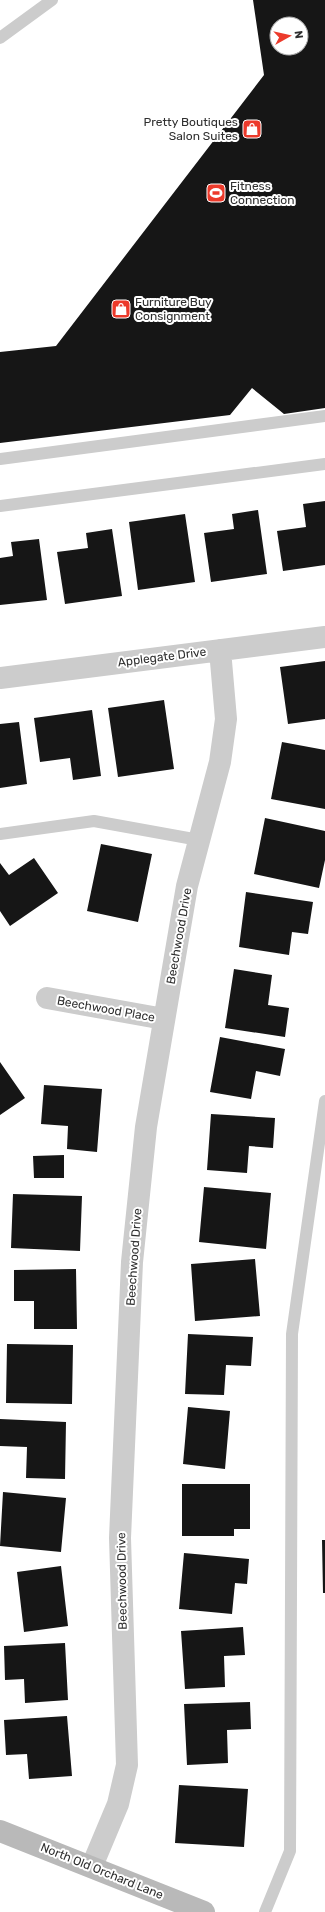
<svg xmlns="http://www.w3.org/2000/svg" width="325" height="1912" viewBox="0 0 325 1912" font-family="Rubik,sans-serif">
	<rect width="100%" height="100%" fill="#fff"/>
	<path fill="#161616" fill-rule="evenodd" d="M 253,0 L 325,0 L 325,408 L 284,414 L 252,388 L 230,415 L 0,443 L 0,352 L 56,346 L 264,75 ZM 277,24 L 301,24 L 301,48 L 277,48 Z
		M 325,501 L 325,565 L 283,571 L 277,531 L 306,527 L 303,504 Z
		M 258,510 L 267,574 L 211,582 L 204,533 L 234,529 L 232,514 Z
		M 185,514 L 195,582 L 138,590 L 129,522 Z
		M 112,529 L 122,596 L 65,604 L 57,552 L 88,548 L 86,533 Z
		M 39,539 L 47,600 L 0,605 L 0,558 L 13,556 L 11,542 Z
		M 325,661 L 325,719 L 288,724 L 280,667 Z
		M 164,700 L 174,769 L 118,777 L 108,708 Z
		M 92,710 L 101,776 L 73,780 L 70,758 L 40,762 L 34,718 Z
		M 19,722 L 27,784 L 0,788 L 0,724 Z
		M 282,742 L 325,750 L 325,809 L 271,799 Z
		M 265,818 L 325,831 L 325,860 L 319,888 L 254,874 Z
		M 101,844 L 152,854 L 138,922 L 87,911 Z
		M 34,858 L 58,893 L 10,926 L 0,911 L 0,863 L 9,875 Z
		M 246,892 L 313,902 L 308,934 L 292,932 L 289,955 L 239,947 Z
		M 234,969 L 272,975 L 268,1005 L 289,1008 L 285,1037 L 225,1028 Z
		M 220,1037 L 285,1049 L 280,1076 L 256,1071 L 251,1099 L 210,1092 Z
		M 0,1062 L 25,1098 L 0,1115 Z
		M 44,1085 L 102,1089 L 97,1152 L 67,1149 L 68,1126 L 41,1124 Z
		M 211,1114 L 275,1118 L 273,1148 L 249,1146 L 247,1173 L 207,1170 Z
		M 64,1155 L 64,1178 L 34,1178 L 33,1156 Z
		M 204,1187 L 271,1193 L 266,1249 L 199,1242 Z
		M 13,1194 L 82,1196 L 80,1251 L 11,1248 Z
		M 255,1259 L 260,1316 L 195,1321 L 191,1264 Z
		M 76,1269 L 77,1329 L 34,1329 L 34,1301 L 14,1301 L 14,1270 Z
		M 188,1334 L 253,1337 L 251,1366 L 226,1365 L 224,1395 L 185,1394 Z
		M 7,1344 L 73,1345 L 72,1404 L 6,1403 Z
		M 188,1407 L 230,1411 L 225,1469 L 183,1464 Z
		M 0,1419 L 66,1422 L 65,1479 L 26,1478 L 27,1447 L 0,1446 Z
		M 182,1484 L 250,1484 L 250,1529 L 234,1529 L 234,1536 L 182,1536 Z
		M 3,1492 L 66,1498 L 61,1552 L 0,1546 Z
		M 322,1540 L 325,1540 L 325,1593 L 323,1593 Z
		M 184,1553 L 249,1559 L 247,1584 L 235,1583 L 232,1614 L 179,1609 Z
		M 61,1566 L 68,1626 L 24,1632 L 17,1572 Z
		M 243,1627 L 245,1655 L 224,1656 L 225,1687 L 185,1689 L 181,1631 Z
		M 65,1643 L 68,1700 L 25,1703 L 24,1679 L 5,1680 L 4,1646 Z
		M 250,1702 L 251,1729 L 227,1730 L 228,1763 L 187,1765 L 184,1704 Z
		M 67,1716 L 72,1776 L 29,1779 L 27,1754 L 6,1755 L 4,1720 Z
		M 179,1785 L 248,1789 L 244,1847 L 175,1843 Z"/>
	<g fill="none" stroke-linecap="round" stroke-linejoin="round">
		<path stroke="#ccc" stroke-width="12" d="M 0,38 L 52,0
			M 0,459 L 325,416
			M 0,506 L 325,464
			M 0,834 L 94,821 L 199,840
			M 265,1912 L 290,1851 L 292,1334 L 325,1101"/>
		<path stroke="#ccc" stroke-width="22" d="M 0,678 L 325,637
			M 47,998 L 164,1019
			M 92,1866 L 118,1804 L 127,1765 L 120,1538 L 132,1262 L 146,1127 L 187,886 L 220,762 L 226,719 L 220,650"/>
		<path stroke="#b9b9b9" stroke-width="22" d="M 0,1831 L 204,1912"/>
	</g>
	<defs>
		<g id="shop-square" transform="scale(1)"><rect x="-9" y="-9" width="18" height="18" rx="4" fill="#ec3a2b" stroke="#fff"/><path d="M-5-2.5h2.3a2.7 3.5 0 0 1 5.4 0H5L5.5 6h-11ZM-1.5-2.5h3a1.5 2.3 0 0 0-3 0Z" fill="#fff"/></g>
		<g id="stadium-square" transform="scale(1)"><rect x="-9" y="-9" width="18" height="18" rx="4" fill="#ec3a2b" stroke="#fff"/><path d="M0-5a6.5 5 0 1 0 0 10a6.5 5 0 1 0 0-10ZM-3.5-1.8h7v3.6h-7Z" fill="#fff"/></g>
	</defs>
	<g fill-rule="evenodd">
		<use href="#shop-square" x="252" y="129"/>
		<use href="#stadium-square" x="216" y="193"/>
		<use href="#shop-square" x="121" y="309"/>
	</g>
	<g text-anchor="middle" stroke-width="4" stroke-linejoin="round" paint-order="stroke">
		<g font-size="12" fill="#2f2f2f" stroke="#fff" text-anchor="start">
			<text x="238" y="126" text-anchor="end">Pretty Boutiques<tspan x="238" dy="14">Salon Suites</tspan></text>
			<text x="230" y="190">Fitness<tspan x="230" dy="14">Connection</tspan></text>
			<text x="135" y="306">Furniture Buy<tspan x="135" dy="14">Consignment</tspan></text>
		</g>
		<g font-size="12" fill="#2f2f2f" stroke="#fff">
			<text transform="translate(162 657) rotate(-7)" y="4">Applegate Drive</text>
			<text transform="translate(179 936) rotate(-80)" y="4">Beechwood Drive</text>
			<text transform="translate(106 1009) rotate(10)" y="4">Beechwood Place</text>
			<text transform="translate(134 1257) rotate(-86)" y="4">Beechwood Drive</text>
			<text transform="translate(122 1581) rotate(-91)" y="4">Beechwood Drive</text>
			<text transform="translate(102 1871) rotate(22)" y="4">North Old Orchard Lane</text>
		</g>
	</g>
	<g transform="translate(289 36) rotate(82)"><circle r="19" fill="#ffffff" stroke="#acacac"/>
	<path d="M0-3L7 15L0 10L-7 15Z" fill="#ec3a2b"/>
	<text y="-6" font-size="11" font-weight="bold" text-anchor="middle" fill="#2f2f2f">N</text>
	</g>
</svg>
